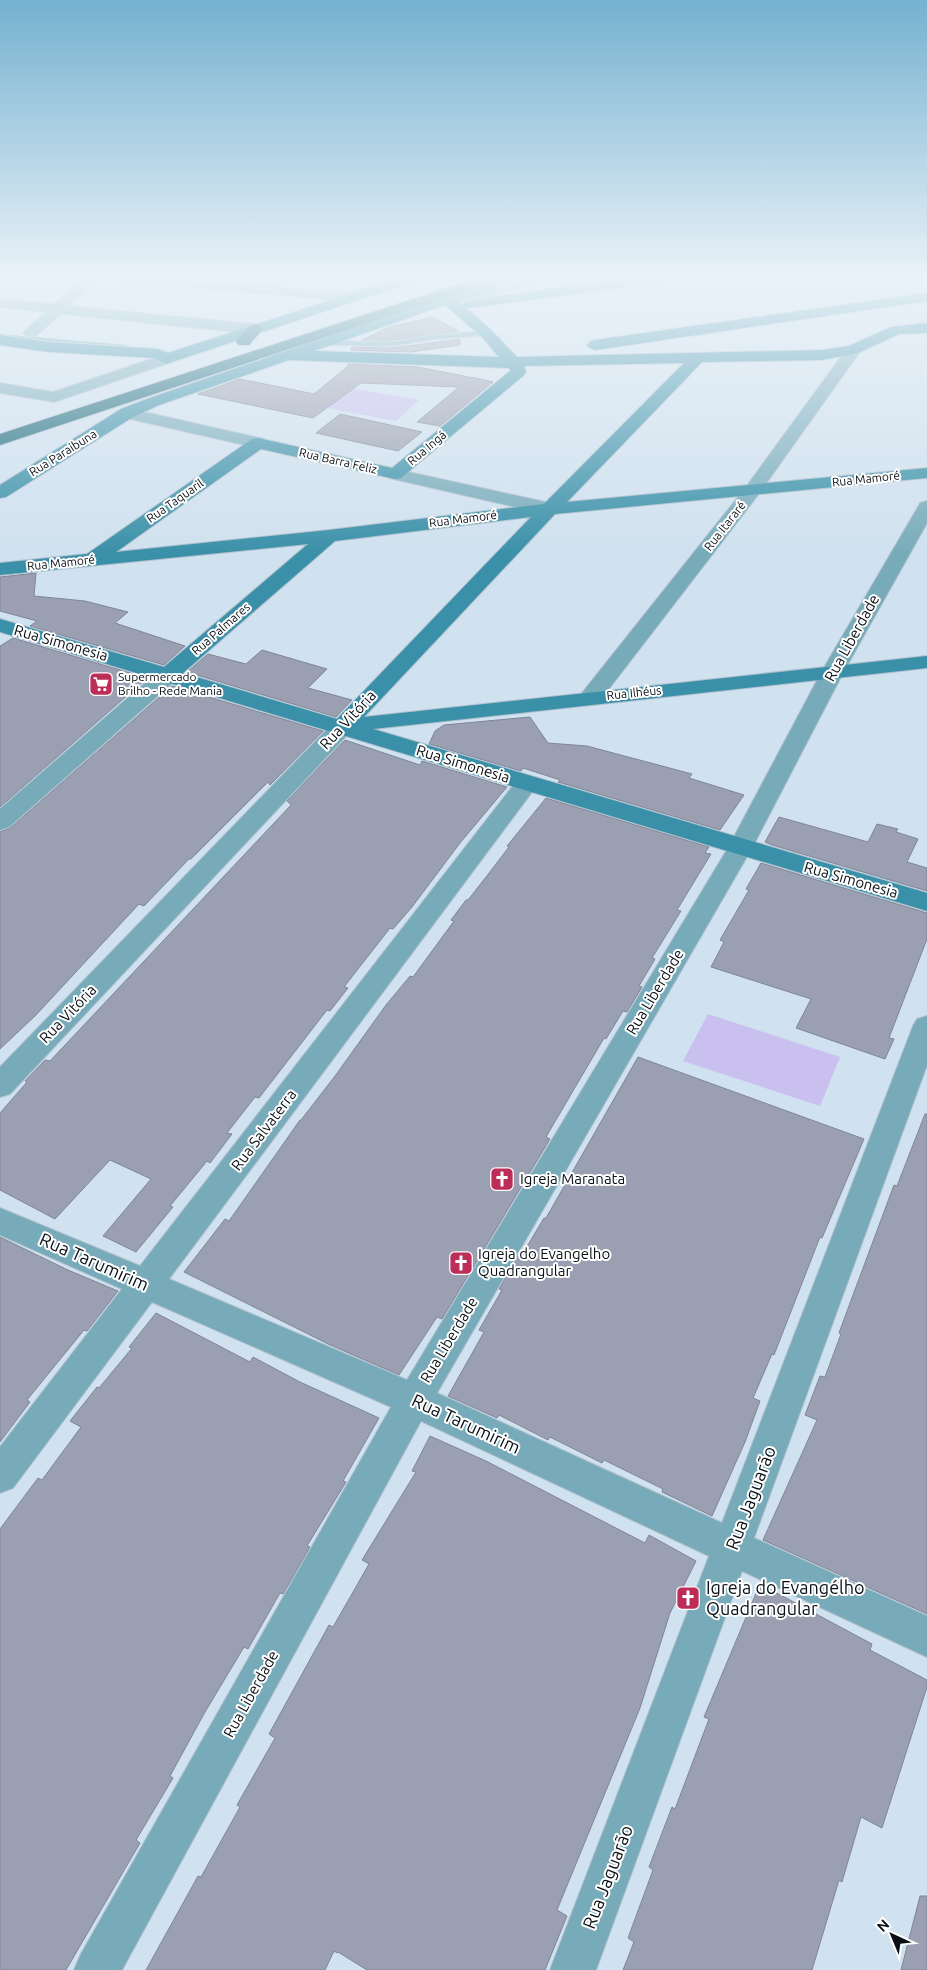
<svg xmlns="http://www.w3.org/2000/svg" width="927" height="1970" viewBox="0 0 927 1970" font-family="Ubuntu,sans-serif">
	<rect width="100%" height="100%" fill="#d0e1ef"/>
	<path fill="#c9c0f0" d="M 351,388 L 419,400 L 396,421 L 327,408 Z
		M 708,1014 L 840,1057 L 820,1106 L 683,1061 Z"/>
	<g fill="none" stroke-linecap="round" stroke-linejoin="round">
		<path stroke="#67acab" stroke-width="4" d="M 0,336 L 126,347"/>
	</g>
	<path fill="#9aa0b1" stroke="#7f8697" d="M 433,317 L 458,331 L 392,340 L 362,340 L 389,327 Z
		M 460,339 L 460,345 L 411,352 L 351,350 L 352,347 L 392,348 Z
		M 348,364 L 418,367 L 469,377 L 469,379 L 471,377 L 493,382 L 440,426 L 417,422 L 459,387 L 361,383 L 313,418 L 198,394 L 240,379 L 314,394 L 347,367 Z
		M 340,414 L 422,432 L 398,451 L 316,433 Z
		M 36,573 L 34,596 L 85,601 L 128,612 L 115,623 L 185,646 L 164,665 L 30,626 L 37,621 L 0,611 L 0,577 Z
		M 13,638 L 147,678 L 0,807 L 0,646 Z
		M 262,650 L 327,669 L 308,688 L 352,700 L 336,717 L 187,672 L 208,654 L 246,664 Z
		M 172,686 L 323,731 L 270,785 L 268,782 L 191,859 L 189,859 L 144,906 L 139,904 L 36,1015 L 0,1049 L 0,832 L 10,828 Z
		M 530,717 L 548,743 L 587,746 L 692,774 L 689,778 L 744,795 L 720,830 L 558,782 L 560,780 L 523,768 L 521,771 L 429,744 L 435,731 L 444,725 Z
		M 345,740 L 420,765 L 422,761 L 507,787 L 460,843 L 412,907 L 393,929 L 390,928 L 344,987 L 348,988 L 330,1011 L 327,1010 L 259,1098 L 255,1097 L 227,1133 L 232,1134 L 210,1163 L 207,1161 L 170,1206 L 173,1207 L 136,1252 L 103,1236 L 151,1179 L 110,1160 L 55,1219 L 0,1190 L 0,1113 L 27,1082 L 25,1081 L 45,1060 L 50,1061 L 291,805 L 287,801 Z
		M 546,798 L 709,847 L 705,853 L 711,854 L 677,910 L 681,911 L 652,958 L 655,959 L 639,986 L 642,987 L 627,1012 L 623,1011 L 606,1039 L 604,1038 L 546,1137 L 550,1139 L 442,1319 L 437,1317 L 399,1375 L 328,1344 L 184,1272 L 225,1219 L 229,1221 L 300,1120 L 301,1120 L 335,1076 L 386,1005 L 410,976 L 413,977 L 454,921 L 451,920 L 466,900 L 468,900 L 486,877 L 509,847 L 507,846 Z
		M 779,817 L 868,842 L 877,824 L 898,829 L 896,832 L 918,839 L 907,862 L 927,868 L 927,891 L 772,845 L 765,842 Z
		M 761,863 L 927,913 L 927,939 L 889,1038 L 894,1039 L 885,1059 L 796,1028 L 811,999 L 711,967 L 724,942 L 720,940 L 749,890 L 746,889 Z
		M 638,1057 L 864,1139 L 822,1238 L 820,1237 L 774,1355 L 772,1354 L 753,1398 L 760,1401 L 745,1442 L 712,1516 L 662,1492 L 663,1489 L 604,1460 L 602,1463 L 550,1437 L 548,1440 L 499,1415 L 497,1418 L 448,1396 L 484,1332 L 479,1330 L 502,1290 L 499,1289 L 519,1254 L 522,1255 L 544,1218 L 546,1218 Z
		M 925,1114 L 927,1114 L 927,1614 L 763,1540 L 817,1420 L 805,1415 L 820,1376 L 825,1377 L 841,1334 L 839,1333 L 853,1295 L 894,1185 L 897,1186 Z
		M 0,1237 L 68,1270 L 118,1291 L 87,1331 L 84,1330 L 27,1400 L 30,1402 L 0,1442 Z
		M 156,1313 L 250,1362 L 253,1357 L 300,1382 L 379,1418 L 343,1481 L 346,1482 L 307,1546 L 310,1547 L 283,1594 L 280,1593 L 248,1649 L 244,1647 L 205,1712 L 170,1776 L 173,1778 L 136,1840 L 140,1843 L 66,1970 L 0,1970 L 0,1529 L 38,1478 L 42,1480 L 81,1427 L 70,1421 L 97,1387 L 99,1388 L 132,1348 L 129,1347 Z
		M 430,1436 L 486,1461 L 645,1543 L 649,1535 L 696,1561 L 670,1613 L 640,1708 L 557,1910 L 567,1916 L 545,1970 L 367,1970 L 338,1952 L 337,1953 L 334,1951 L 325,1970 L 146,1970 L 198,1876 L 201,1877 L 240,1807 L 237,1805 L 275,1738 L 269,1734 L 329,1625 L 333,1627 L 369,1564 L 362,1560 L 416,1472 L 412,1471 Z
		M 760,1584 L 872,1644 L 870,1650 L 927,1680 L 927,1687 L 882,1828 L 861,1817 L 842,1882 L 839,1880 L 812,1970 L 623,1970 L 634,1942 L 628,1938 L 653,1870 L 649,1867 L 672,1807 L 675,1809 L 709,1719 L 704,1717 Z
		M 920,1896 L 927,1896 L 927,1970 L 901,1970 Z"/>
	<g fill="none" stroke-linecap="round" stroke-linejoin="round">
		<g stroke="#b0bfcc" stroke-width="2">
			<path id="lane" d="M 534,278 L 543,278 C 529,288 468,305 454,296 L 458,294 L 500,289 Z
				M 486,331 L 489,331 L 489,335 L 434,339 L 392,346 L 320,345 L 316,343 L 320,341 L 392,342 L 434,335 Z"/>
		</g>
		<g stroke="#b0bfcc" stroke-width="2">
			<path id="street" d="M 83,278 L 98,278 L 69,306 L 255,324 L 260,326 L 263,329 L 260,332 L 255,334 L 61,314 L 36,336 L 26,336 L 23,333 L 45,312 L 0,307 L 0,299 L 54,304 Z
				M 109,278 L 166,278 L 352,293 L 357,294 L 359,297 L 357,300 L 352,301 L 116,282 Z
				M 853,345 L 858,347 L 861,350 L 758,495 L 598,703 L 590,705 L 582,703 L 579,698 L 582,693 L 746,487 L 848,347 Z
				M 166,354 L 172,356 L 174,359 L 172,362 L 54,402 L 0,393 L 0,383 L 53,392 Z
				M 127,408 L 264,439 L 267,443 L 264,447 L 258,448 L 121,417 L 119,413 L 121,409 Z
				M 395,469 L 550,503 L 557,505 L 559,509 L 557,513 L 550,515 L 389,478 L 386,474 L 389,470 Z
				M 927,501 L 927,523 L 844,671 L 752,848 L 437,1393 L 722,1523 L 913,1026 L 917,1019 L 927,1016 L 927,1065 L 754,1538 L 927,1616 L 927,1657 L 742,1571 L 596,1970 L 550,1970 L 709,1556 L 421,1421 L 122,1970 L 74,1970 L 81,1954 L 391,1407 L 152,1302 L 13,1488 L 0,1493 L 0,1447 L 122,1289 L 0,1235 L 0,1208 L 140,1266 L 519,778 L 527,776 L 535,778 L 539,783 L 535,788 L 169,1279 L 407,1380 L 728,848 L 822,671 L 918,507 L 920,503 Z
				M 169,668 L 177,669 L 180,674 L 177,679 L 9,827 L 0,830 L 0,809 L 161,669 Z
				M 342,720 L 350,722 L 353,727 L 350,732 L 10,1094 L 0,1097 L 0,1067 L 334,722 Z"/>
		</g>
		<g stroke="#b0bfcc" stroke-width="2">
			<path id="secondary" d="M 398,278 L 418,278 L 416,281 L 166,364 L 154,358 L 49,352 L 0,345 L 0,335 L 49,342 L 158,349 L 168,353 Z
				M 497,278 L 517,278 L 515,281 L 458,302 L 463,306 L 464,301 L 469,300 L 636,278 L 673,278 L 666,282 L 469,308 L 465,307 L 491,330 L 517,357 L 822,350 L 849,346 L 891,327 L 927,323 L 927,333 L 899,334 L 858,353 L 822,360 L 702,362 L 567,502 L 927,468 L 927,478 L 555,514 L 364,717 L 927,656 L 927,668 L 373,729 L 927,893 L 927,911 L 0,632 L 0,619 L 164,667 L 308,544 L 0,575 L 0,563 L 87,554 L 252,439 L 258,438 L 392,468 L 510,371 L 509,368 L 289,360 L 159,405 L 133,417 L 6,497 L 0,498 L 0,485 L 121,409 L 147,399 ZM 445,305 L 481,336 L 499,357 L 314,351 ZM 684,363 L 544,504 L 329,530 L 116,552 L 261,449 L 395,479 L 401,478 L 524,375 L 526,372 L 524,366 ZM 531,517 L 337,719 L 183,673 L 335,541 Z
				M 927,293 L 927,301 L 595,350 L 590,348 L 587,345 L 590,342 L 595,340 Z"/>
		</g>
		<g stroke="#b0bfcc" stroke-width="2">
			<path id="highway" d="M 477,278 L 497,278 L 495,281 L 0,445 L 0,434 Z
				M 255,324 L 260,326 L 263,329 L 249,345 L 239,345 L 236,342 C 241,335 247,327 255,324 Z"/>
		</g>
		<use href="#lane" fill="#78abba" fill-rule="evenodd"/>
		<use href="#street" fill="#78abba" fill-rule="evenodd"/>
		<use href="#secondary" fill="#3a90a8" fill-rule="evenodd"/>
		<use href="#highway" fill="#18677a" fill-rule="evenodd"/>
	</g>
	<linearGradient id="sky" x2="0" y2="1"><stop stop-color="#74b1d0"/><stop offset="0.5" stop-color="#eaf2f8"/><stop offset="1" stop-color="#eaf2f8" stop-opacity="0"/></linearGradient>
	<rect width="927" height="554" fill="url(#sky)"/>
	<defs>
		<g id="supermarket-square" transform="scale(1.25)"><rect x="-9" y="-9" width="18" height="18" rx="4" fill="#bc2d58" stroke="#fff"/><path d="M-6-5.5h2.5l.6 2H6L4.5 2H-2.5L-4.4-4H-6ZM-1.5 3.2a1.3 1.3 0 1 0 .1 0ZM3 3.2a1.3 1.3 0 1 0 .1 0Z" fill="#fff"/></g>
		<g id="church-square" transform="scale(1.25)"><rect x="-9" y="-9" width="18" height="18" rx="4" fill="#bc2d58" stroke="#fff"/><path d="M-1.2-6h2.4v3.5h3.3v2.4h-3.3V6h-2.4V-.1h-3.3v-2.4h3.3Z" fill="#fff"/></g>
	</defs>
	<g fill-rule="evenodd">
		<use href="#supermarket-square" x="101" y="684"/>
		<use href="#church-square" x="502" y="1179"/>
		<use href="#church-square" x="461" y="1263"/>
		<use href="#church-square" x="688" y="1598"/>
	</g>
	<g text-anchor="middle" stroke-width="4" stroke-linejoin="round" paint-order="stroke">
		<g font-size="12" fill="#090f14" stroke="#fff">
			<text transform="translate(427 448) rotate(-40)" y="4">Rua Ingá</text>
			<text transform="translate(63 453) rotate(-32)" y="4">Rua Paraibuna</text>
			<text transform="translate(338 461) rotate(13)" y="4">Rua Barra Feliz</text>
			<text transform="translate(866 479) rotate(-6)" y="4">Rua Mamoré</text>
			<text transform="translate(175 501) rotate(-35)" y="4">Rua Taquaril</text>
			<text transform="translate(463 519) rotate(-7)" y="4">Rua Mamoré</text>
			<text transform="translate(725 526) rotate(-52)" y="4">Rua Itararé</text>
			<text transform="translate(61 563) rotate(-6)" y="4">Rua Mamoré</text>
			<text transform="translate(221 629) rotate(-41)" y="4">Rua Palmares</text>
			<text transform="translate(634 693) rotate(-6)" y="4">Rua Ilhéus</text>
		</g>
		<g font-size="12" fill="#090f14" stroke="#fff" text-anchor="start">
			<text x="118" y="681">Supermercado<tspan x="118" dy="14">Brilho - Rede Mania</tspan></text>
		</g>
		<g font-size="15" fill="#090f14" stroke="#fff">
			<text transform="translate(852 638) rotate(-61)" y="5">Rua Liberdade</text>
			<text transform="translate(61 643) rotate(16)" y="5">Rua Simonesia</text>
			<text transform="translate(348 720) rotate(-47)" y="5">Rua Vitória</text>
			<text transform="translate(463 764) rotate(17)" y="5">Rua Simonesia</text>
			<text transform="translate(851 880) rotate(16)" y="5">Rua Simonesia</text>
			<text transform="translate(655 992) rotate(-59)" y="5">Rua Liberdade</text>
			<text transform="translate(68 1014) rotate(-46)" y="5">Rua Vitória</text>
			<text transform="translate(264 1130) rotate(-53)" y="5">Rua Salvaterra</text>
			<text transform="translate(449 1340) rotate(-59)" y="5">Rua Liberdade</text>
			<text transform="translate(251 1694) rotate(-61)" y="5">Rua Liberdade</text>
		</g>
		<g font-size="15" fill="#090f14" stroke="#fff" text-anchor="start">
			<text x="520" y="1184">Igreja Maranata</text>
			<text x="478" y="1259">Igreja do Evangelho<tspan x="478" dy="17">Quadrangular</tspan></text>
		</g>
		<g font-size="18" fill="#090f14" stroke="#fff">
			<text transform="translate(94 1262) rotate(24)" y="6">Rua Tarumirim</text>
			<text transform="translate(466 1424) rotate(25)" y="6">Rua Tarumirim</text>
			<text transform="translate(751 1498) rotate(-69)" y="6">Rua Jaguarão</text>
			<text transform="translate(608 1877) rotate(-69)" y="6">Rua Jaguarão</text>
		</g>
		<g font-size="18" fill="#090f14" stroke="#fff" text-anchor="start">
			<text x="706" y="1594">Igreja do Evangélho<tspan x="706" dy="21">Quadrangular</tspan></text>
		</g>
	</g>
	<g transform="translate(892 1935) rotate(316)" stroke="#ffffff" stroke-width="4" paint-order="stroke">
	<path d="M0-4L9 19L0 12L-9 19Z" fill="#090f14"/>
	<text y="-8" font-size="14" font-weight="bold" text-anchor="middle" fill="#090f14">N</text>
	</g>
</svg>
